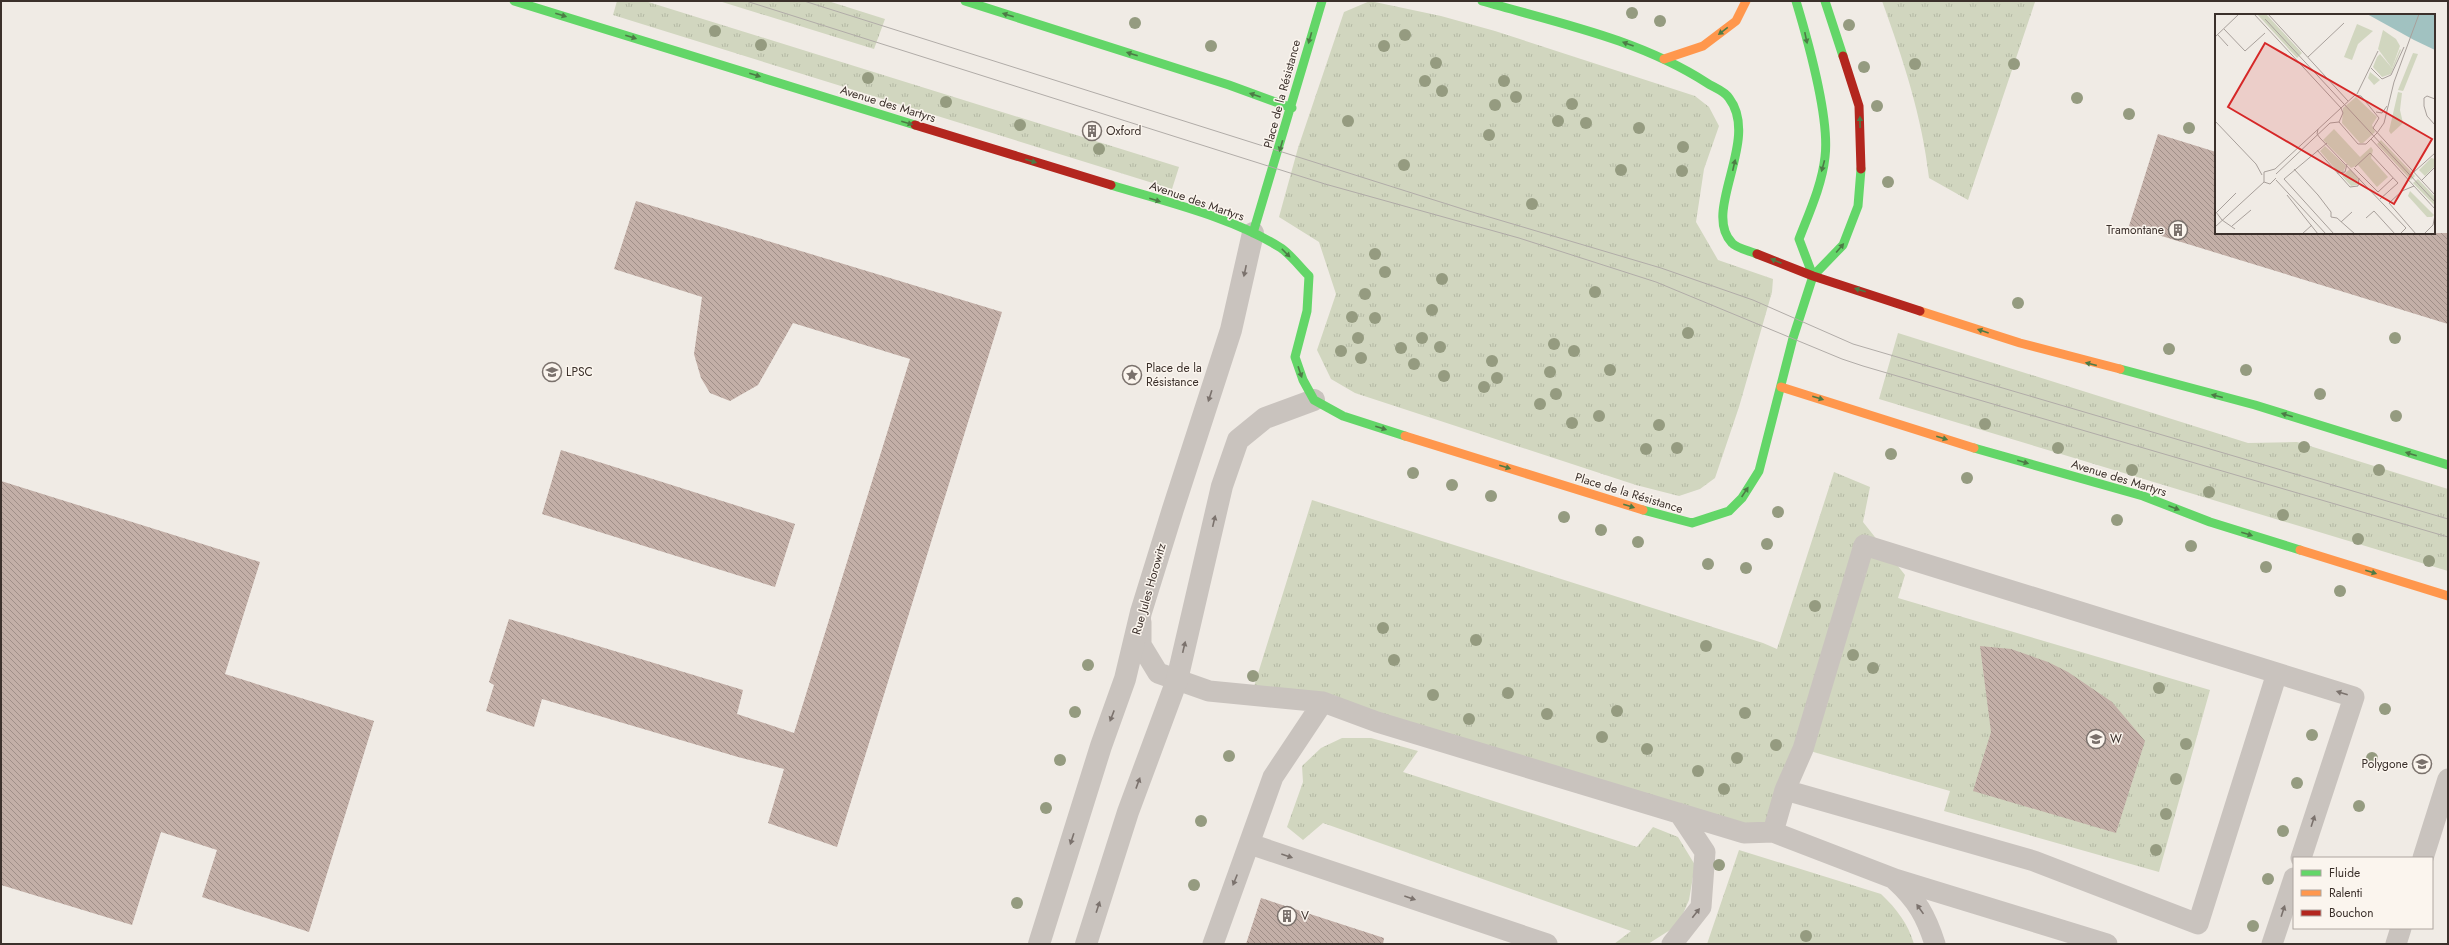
<svg xmlns="http://www.w3.org/2000/svg" width="2449" height="945" viewBox="0 0 2449 945" font-family="Jost,sans-serif">
	<defs>
		<pattern id="grass-tufts" width="24" height="20" patternUnits="userSpaceOnUse"><rect width="24" height="20" fill="#d1d6bf"/><path d="M3 7l-1-3M5 7V3M7 7l1-3M15 17l-1-3M17 17v-4M19 17l1-3" fill="none" stroke="#b4b8a4"/></pattern>
		<pattern id="building-back-hatch" width="6" height="6" patternUnits="userSpaceOnUse"><rect width="6" height="6" fill="#c3afa7"/><path d="M-1 5l2 2M0 0l6 6M5-1l2 2" fill="none" stroke="#a08f88"/></pattern>
	</defs>
	<rect width="100%" height="100%" fill="#f0ebe5"/>
	<path fill="url(#grass-tufts)" d="M 617,1 L 645,1 L 1179,167 L 1172,189 L 613,15 Z
		M 719,1 L 828,1 L 885,19 L 874,49 Z
		M 1370,1 L 1441,16 L 1495,31 L 1695,96 L 1709,107 L 1719,126 L 1704,169 L 1696,222 L 1718,260 L 1773,279 L 1772,292 L 1739,407 L 1715,478 L 1700,489 L 1679,496 L 1636,485 L 1355,393 L 1331,379 L 1317,350 L 1336,294 L 1319,242 L 1279,217 L 1298,148 L 1344,12 Z
		M 1882,1 L 2035,2 L 1968,200 L 1929,178 C 1922,116 1903,59 1882,1 Z
		M 1898,333 L 2248,443 L 2297,442 L 2448,489 L 2448,571 L 1879,399 Z
		M 1834,472 L 1870,487 L 1863,522 L 1905,575 L 1898,598 L 2210,690 L 2159,872 L 1944,811 L 1950,791 L 1803,749 L 1773,832 L 1377,722 L 1251,696 L 1312,500 L 1763,643 L 1777,649 Z
		M 1342,738 L 1371,738 L 1418,751 L 1403,772 L 1637,847 L 1653,827 L 1678,837 L 1695,865 L 1689,900 L 1678,925 L 1648,944 L 1614,944 L 1631,931 L 1323,823 L 1303,840 L 1287,827 L 1303,782 L 1302,766 L 1321,748 Z
		M 1739,850 L 1881,894 C 1897,909 1908,924 1914,944 L 1707,944 Z"/>
	<path fill="url(#building-back-hatch)" d="M 2158,134 L 2216,152 L 2216,233 L 2448,233 L 2448,324 L 2129,226 Z
		M 636,201 L 1002,312 L 837,847 L 768,823 L 784,769 L 738,757 L 542,699 L 534,727 L 486,711 L 494,685 L 489,682 L 509,619 L 743,690 L 737,714 L 794,733 L 910,359 L 793,323 L 758,385 L 730,401 L 710,393 L 701,378 L 694,354 L 702,297 L 614,269 Z
		M 561,450 L 795,524 L 775,587 L 542,514 Z
		M 1,481 L 260,562 L 225,674 L 374,721 L 309,932 L 202,897 L 217,850 L 161,832 L 132,925 L 1,885 Z
		M 1980,646 L 2011,649 L 2048,662 L 2068,672 L 2112,702 L 2145,741 L 2116,833 L 1973,791 L 1991,732 Z
		M 1261,898 L 1384,938 L 1383,944 L 1246,944 Z"/>
	<g fill="none" stroke-linecap="round" stroke-linejoin="round">
		<path stroke="#c9c3be" stroke-width="21" d="M 1141,622 L 1141,645 L 1158,673 L 1209,691 L 1323,702 L 1377,722 L 1744,833 L 1773,832 L 1895,879 L 2107,944
			M 1785,790 L 1803,749 L 1864,545 L 2354,697 L 2301,858
			M 1773,832 L 1785,790 L 2034,861 L 2198,924 L 2277,673
			M 1250,844 L 1547,944
			M 2423,858 L 2448,779
			M 1895,880 C 1917,900 1926,916 1935,944
			M 1213,944 L 1273,777 L 1323,702
			M 1672,944 L 1701,907 L 1705,852 L 1679,813
			M 2272,944 L 2294,878
			M 2396,944 L 2401,928"/>
		<path stroke="#c9c3be" stroke-width="22" d="M 1039,944 L 1101,746 L 1125,679 L 1141,612 L 1173,509 L 1231,330 L 1253,233
			M 1086,944 L 1128,812 L 1177,680 L 1222,486 L 1238,440 L 1265,418 L 1314,400"/>
		<path stroke="#63d668" stroke-width="9" d="M 514,1 L 915,125
			M 965,1 L 1229,85 L 1292,108
			M 1482,1 C 1558,23 1639,39 1707,83 C 1713,87 1725,91 1729,98 C 1761,140 1701,211 1732,243 C 1736,248 1750,251 1757,254
			M 1796,1 C 1808,41 1830,117 1825,157 C 1822,185 1809,213 1799,239 L 1813,276 L 1843,245 L 1858,206 L 1861,169
			M 1825,1 L 1843,56
			M 1111,185 C 1166,202 1232,217 1281,248 C 1291,255 1300,267 1309,276 L 1307,311 L 1295,357 L 1303,380 L 1314,400 L 1343,416 L 1405,436
			M 1253,233 L 1322,1
			M 2120,369 L 2255,405 L 2448,465
			M 1974,448 L 2143,496 L 2210,522 L 2300,550
			M 1643,510 L 1692,523 L 1729,511 L 1742,498 L 1759,471 L 1793,338 L 1813,276"/>
		<path stroke="#ff974d" stroke-width="9" d="M 1664,59 L 1703,46 L 1736,21 L 1746,1
			M 1920,311 L 2020,343 L 2120,369
			M 1781,387 L 1974,448
			M 1405,436 L 1643,510
			M 2300,550 L 2448,596"/>
		<path stroke="#b3261e" stroke-width="9" d="M 1843,56 L 1859,106 L 1861,169
			M 915,125 L 1111,185
			M 1757,254 L 1813,276 L 1920,311"/>
		<path stroke="#b1aca8" stroke-width="1" d="M 746,1 L 1325,184 L 1519,238 L 1656,282 L 1842,359 L 1863,366 L 2448,537
			M 804,1 L 1469,211 L 1661,268 L 1753,300 L 1853,344 L 2448,519"/>
	</g>
	<g fill="#959b80">
		<circle cx="1632" cy="13" r="6"/>
		<circle cx="1660" cy="21" r="6"/>
		<circle cx="1135" cy="23" r="6"/>
		<circle cx="1849" cy="25" r="6"/>
		<circle cx="715" cy="31" r="6"/>
		<circle cx="1405" cy="35" r="6"/>
		<circle cx="761" cy="45" r="6"/>
		<circle cx="1211" cy="46" r="6"/>
		<circle cx="1384" cy="46" r="6"/>
		<circle cx="1436" cy="63" r="6"/>
		<circle cx="1915" cy="64" r="6"/>
		<circle cx="2014" cy="64" r="6"/>
		<circle cx="1864" cy="67" r="6"/>
		<circle cx="868" cy="78" r="6"/>
		<circle cx="1425" cy="81" r="6"/>
		<circle cx="1504" cy="81" r="6"/>
		<circle cx="1442" cy="91" r="6"/>
		<circle cx="1516" cy="97" r="6"/>
		<circle cx="2077" cy="98" r="6"/>
		<circle cx="946" cy="102" r="6"/>
		<circle cx="1572" cy="104" r="6"/>
		<circle cx="1495" cy="105" r="6"/>
		<circle cx="1877" cy="106" r="6"/>
		<circle cx="2129" cy="114" r="6"/>
		<circle cx="1348" cy="121" r="6"/>
		<circle cx="1558" cy="121" r="6"/>
		<circle cx="1586" cy="123" r="6"/>
		<circle cx="1020" cy="125" r="6"/>
		<circle cx="1639" cy="128" r="6"/>
		<circle cx="2189" cy="128" r="6"/>
		<circle cx="1489" cy="135" r="6"/>
		<circle cx="1683" cy="147" r="6"/>
		<circle cx="1099" cy="149" r="6"/>
		<circle cx="1404" cy="165" r="6"/>
		<circle cx="1621" cy="170" r="6"/>
		<circle cx="1682" cy="171" r="6"/>
		<circle cx="1888" cy="182" r="6"/>
		<circle cx="1532" cy="204" r="6"/>
		<circle cx="1375" cy="254" r="6"/>
		<circle cx="1385" cy="272" r="6"/>
		<circle cx="1442" cy="279" r="6"/>
		<circle cx="1595" cy="292" r="6"/>
		<circle cx="1365" cy="294" r="6"/>
		<circle cx="2018" cy="303" r="6"/>
		<circle cx="1432" cy="310" r="6"/>
		<circle cx="1352" cy="317" r="6"/>
		<circle cx="1375" cy="318" r="6"/>
		<circle cx="1688" cy="333" r="6"/>
		<circle cx="1358" cy="338" r="6"/>
		<circle cx="1422" cy="338" r="6"/>
		<circle cx="2395" cy="338" r="6"/>
		<circle cx="1554" cy="344" r="6"/>
		<circle cx="1440" cy="347" r="6"/>
		<circle cx="1401" cy="348" r="6"/>
		<circle cx="2169" cy="349" r="6"/>
		<circle cx="1341" cy="351" r="6"/>
		<circle cx="1574" cy="351" r="6"/>
		<circle cx="1361" cy="358" r="6"/>
		<circle cx="1492" cy="361" r="6"/>
		<circle cx="1414" cy="364" r="6"/>
		<circle cx="1610" cy="370" r="6"/>
		<circle cx="2246" cy="370" r="6"/>
		<circle cx="1550" cy="372" r="6"/>
		<circle cx="1444" cy="376" r="6"/>
		<circle cx="1497" cy="378" r="6"/>
		<circle cx="1484" cy="387" r="6"/>
		<circle cx="1556" cy="394" r="6"/>
		<circle cx="2320" cy="394" r="6"/>
		<circle cx="1540" cy="404" r="6"/>
		<circle cx="1599" cy="416" r="6"/>
		<circle cx="2396" cy="416" r="6"/>
		<circle cx="1572" cy="423" r="6"/>
		<circle cx="1985" cy="424" r="6"/>
		<circle cx="1659" cy="425" r="6"/>
		<circle cx="2304" cy="447" r="6"/>
		<circle cx="1677" cy="448" r="6"/>
		<circle cx="2058" cy="448" r="6"/>
		<circle cx="1646" cy="449" r="6"/>
		<circle cx="1891" cy="454" r="6"/>
		<circle cx="2132" cy="470" r="6"/>
		<circle cx="2379" cy="470" r="6"/>
		<circle cx="1413" cy="473" r="6"/>
		<circle cx="1967" cy="478" r="6"/>
		<circle cx="1452" cy="485" r="6"/>
		<circle cx="2209" cy="492" r="6"/>
		<circle cx="1491" cy="496" r="6"/>
		<circle cx="1778" cy="512" r="6"/>
		<circle cx="2283" cy="515" r="6"/>
		<circle cx="1564" cy="517" r="6"/>
		<circle cx="2117" cy="520" r="6"/>
		<circle cx="1601" cy="530" r="6"/>
		<circle cx="2358" cy="539" r="6"/>
		<circle cx="1638" cy="542" r="6"/>
		<circle cx="1767" cy="544" r="6"/>
		<circle cx="2191" cy="546" r="6"/>
		<circle cx="2429" cy="561" r="6"/>
		<circle cx="1708" cy="564" r="6"/>
		<circle cx="2266" cy="567" r="6"/>
		<circle cx="1746" cy="568" r="6"/>
		<circle cx="2340" cy="591" r="6"/>
		<circle cx="1815" cy="606" r="6"/>
		<circle cx="1383" cy="628" r="6"/>
		<circle cx="1476" cy="640" r="6"/>
		<circle cx="1706" cy="646" r="6"/>
		<circle cx="1853" cy="655" r="6"/>
		<circle cx="1394" cy="660" r="6"/>
		<circle cx="1088" cy="665" r="6"/>
		<circle cx="1873" cy="668" r="6"/>
		<circle cx="1253" cy="676" r="6"/>
		<circle cx="2159" cy="688" r="6"/>
		<circle cx="1508" cy="693" r="6"/>
		<circle cx="1433" cy="695" r="6"/>
		<circle cx="2385" cy="709" r="6"/>
		<circle cx="1617" cy="711" r="6"/>
		<circle cx="1075" cy="712" r="6"/>
		<circle cx="1745" cy="713" r="6"/>
		<circle cx="1547" cy="714" r="6"/>
		<circle cx="1469" cy="719" r="6"/>
		<circle cx="2312" cy="735" r="6"/>
		<circle cx="1602" cy="737" r="6"/>
		<circle cx="2186" cy="744" r="6"/>
		<circle cx="1776" cy="745" r="6"/>
		<circle cx="1647" cy="749" r="6"/>
		<circle cx="1229" cy="756" r="6"/>
		<circle cx="1737" cy="758" r="6"/>
		<circle cx="2372" cy="758" r="6"/>
		<circle cx="1060" cy="760" r="6"/>
		<circle cx="1698" cy="771" r="6"/>
		<circle cx="2176" cy="779" r="6"/>
		<circle cx="2297" cy="783" r="6"/>
		<circle cx="1724" cy="789" r="6"/>
		<circle cx="2359" cy="806" r="6"/>
		<circle cx="1046" cy="808" r="6"/>
		<circle cx="2166" cy="814" r="6"/>
		<circle cx="1201" cy="821" r="6"/>
		<circle cx="2283" cy="831" r="6"/>
		<circle cx="2156" cy="850" r="6"/>
		<circle cx="1719" cy="865" r="6"/>
		<circle cx="2268" cy="879" r="6"/>
		<circle cx="1194" cy="885" r="6"/>
		<circle cx="1017" cy="903" r="6"/>
		<circle cx="2253" cy="926" r="6"/>
		<circle cx="1806" cy="936" r="6"/>
	</g>
	<defs><path id="oneway-solid" d="M-6-.8H1V-3.2L6.5 0L1 3.2V.8H-6Z"/></defs>
	<g fill="#4d7b46">
		<use href="#oneway-solid" transform="translate(561 15) rotate(17)"/>
		<use href="#oneway-solid" transform="translate(1008 15) rotate(-162)"/>
		<use href="#oneway-solid" transform="translate(1723 31) rotate(143)"/>
		<use href="#oneway-solid" transform="translate(631 37) rotate(17)"/>
		<use href="#oneway-solid" transform="translate(1310 38) rotate(106)"/>
		<use href="#oneway-solid" transform="translate(1806 38) rotate(78)"/>
		<use href="#oneway-solid" transform="translate(1628 44) rotate(-160)"/>
		<use href="#oneway-solid" transform="translate(1132 54) rotate(-162)"/>
		<use href="#oneway-solid" transform="translate(755 75) rotate(17)"/>
		<use href="#oneway-solid" transform="translate(1255 95) rotate(-161)"/>
		<use href="#oneway-solid" transform="translate(1860 122) rotate(-91)"/>
		<use href="#oneway-solid" transform="translate(907 123) rotate(17)"/>
		<use href="#oneway-solid" transform="translate(1281 146) rotate(106)"/>
		<use href="#oneway-solid" transform="translate(1031 161) rotate(17)"/>
		<use href="#oneway-solid" transform="translate(1734 165) rotate(-77)"/>
		<use href="#oneway-solid" transform="translate(1823 166) rotate(105)"/>
		<use href="#oneway-solid" transform="translate(1155 200) rotate(17)"/>
		<use href="#oneway-solid" transform="translate(1840 248) rotate(-50)"/>
		<use href="#oneway-solid" transform="translate(1286 253) rotate(45)"/>
		<use href="#oneway-solid" transform="translate(1776 261) rotate(-158)"/>
		<use href="#oneway-solid" transform="translate(1860 290) rotate(-163)"/>
		<use href="#oneway-solid" transform="translate(1983 331) rotate(-161)"/>
		<use href="#oneway-solid" transform="translate(2091 364) rotate(-166)"/>
		<use href="#oneway-solid" transform="translate(1300 372) rotate(71)"/>
		<use href="#oneway-solid" transform="translate(2217 396) rotate(-166)"/>
		<use href="#oneway-solid" transform="translate(1818 398) rotate(17)"/>
		<use href="#oneway-solid" transform="translate(2287 415) rotate(-163)"/>
		<use href="#oneway-solid" transform="translate(1381 428) rotate(17)"/>
		<use href="#oneway-solid" transform="translate(1942 438) rotate(17)"/>
		<use href="#oneway-solid" transform="translate(2411 454) rotate(-163)"/>
		<use href="#oneway-solid" transform="translate(2023 462) rotate(16)"/>
		<use href="#oneway-solid" transform="translate(1505 467) rotate(17)"/>
		<use href="#oneway-solid" transform="translate(1745 492) rotate(-56)"/>
		<use href="#oneway-solid" transform="translate(1629 506) rotate(17)"/>
		<use href="#oneway-solid" transform="translate(2174 508) rotate(21)"/>
		<use href="#oneway-solid" transform="translate(2247 534) rotate(17)"/>
		<use href="#oneway-solid" transform="translate(2371 572) rotate(17)"/>
	</g>
	<g fill="#7b726d">
		<use href="#oneway-solid" transform="translate(1245 271) rotate(102)"/>
		<use href="#oneway-solid" transform="translate(1210 396) rotate(108)"/>
		<use href="#oneway-solid" transform="translate(1214 521) rotate(-77)"/>
		<use href="#oneway-solid" transform="translate(1184 647) rotate(-77)"/>
		<use href="#oneway-solid" transform="translate(2342 693) rotate(-163)"/>
		<use href="#oneway-solid" transform="translate(1112 716) rotate(111)"/>
		<use href="#oneway-solid" transform="translate(1138 783) rotate(-70)"/>
		<use href="#oneway-solid" transform="translate(2313 821) rotate(-72)"/>
		<use href="#oneway-solid" transform="translate(1072 839) rotate(108)"/>
		<use href="#oneway-solid" transform="translate(1287 856) rotate(19)"/>
		<use href="#oneway-solid" transform="translate(1235 880) rotate(112)"/>
		<use href="#oneway-solid" transform="translate(1410 898) rotate(19)"/>
		<use href="#oneway-solid" transform="translate(1098 907) rotate(-72)"/>
		<use href="#oneway-solid" transform="translate(1920 909) rotate(-125)"/>
		<use href="#oneway-solid" transform="translate(2283 911) rotate(-72)"/>
		<use href="#oneway-solid" transform="translate(1696 913) rotate(-52)"/>
	</g>
	<defs>
		<g id="building-ring" transform="scale(1)"><circle r="9.5" fill="#fbf5ee" stroke="#7a716c" stroke-width="1.5"/><path d="M-4-6H4V6H1V3H-1V6H-4ZM-2.5-4.3h1.7v1.8h-1.7ZM.8-4.3h1.7v1.8H.8ZM-2.5-1h1.7V.8h-1.7ZM.8-1h1.7V.8H.8Z" fill="#7a716c"/></g>
		<g id="university-ring" transform="scale(1)"><circle r="9.5" fill="#fbf5ee" stroke="#7a716c" stroke-width="1.5"/><path d="M0-5L7-2L0 1L-7-2ZM-4 1L0 2.5L4 1V4Q0 6-4 4Z" fill="#7a716c"/></g>
		<g id="sight-ring" transform="scale(1)"><circle r="9.5" fill="#fbf5ee" stroke="#7a716c" stroke-width="1.5"/><path d="M0-6L1.8-2.2L6-1.7L2.9 1.2L3.7 5.4L0 3.3L-3.7 5.4L-2.9 1.2L-6-1.7L-1.8-2.2Z" fill="#7a716c"/></g>
	</defs>
	<g fill-rule="evenodd">
		<use href="#building-ring" x="1092" y="131"/>
		<use href="#building-ring" x="2178" y="230"/>
		<use href="#university-ring" x="552" y="372"/>
		<use href="#sight-ring" x="1132" y="375"/>
		<use href="#university-ring" x="2096" y="739"/>
		<use href="#university-ring" x="2422" y="764"/>
		<use href="#building-ring" x="1287" y="916"/>
	</g>
	<g text-anchor="middle" stroke-width="3" stroke-linejoin="round" paint-order="stroke">
		<g font-size="12" fill="#3b302b" stroke="#fbf5ee">
			<text transform="translate(1282 94) rotate(-75)" y="4">Place de la Résistance</text>
			<text transform="translate(888 104) rotate(17)" y="4">Avenue des Martyrs</text>
			<text transform="translate(1197 201) rotate(19)" y="4">Avenue des Martyrs</text>
			<text transform="translate(2119 478) rotate(17)" y="4">Avenue des Martyrs</text>
			<text transform="translate(1629 493) rotate(17)" y="4">Place de la Résistance</text>
			<text transform="translate(1149 589) rotate(-74)" y="4">Rue Jules Horowitz</text>
		</g>
		<g font-size="12" fill="#3b302b" stroke="#fbf5ee" text-anchor="start">
			<text x="1106" y="135">Oxford</text>
			<text x="2164" y="234" text-anchor="end">Tramontane</text>
			<text x="1146" y="372">Place de la<tspan x="1146" dy="14">Résistance</tspan></text>
			<text x="566" y="376">LPSC</text>
			<text x="2110" y="743">W</text>
			<text x="2408" y="768" text-anchor="end">Polygone</text>
			<text x="1301" y="920">V</text>
		</g>
	</g>
	<g transform="translate(2215 14)">
		<rect width="220" height="220" fill="#f0ebe5"/>
		<path d="M 42,0 L 51,0 L 87,39 L 82,44 ZM 142,10 L 158,17 L 143,30 L 137,46 L 129,43 ZM 185,35 L 186,36 L 176,60 L 167,63 L 158,53 L 162,43 L 165,40 L 177,54 ZM 198,39 L 203,40 L 189,75 L 188,77 L 183,76 ZM 155,58 L 165,66 L 159,71 L 153,64 ZM 183,78 L 187,79 L 185,96 L 188,109 L 176,120 L 174,117 ZM 141,83 L 162,103 L 157,111 L 160,118 L 148,129 L 145,129 L 127,109 L 128,94 ZM 119,115 L 145,143 L 156,133 L 158,136 L 156,144 L 173,163 L 162,173 L 143,151 L 136,154 L 108,126 ZM 166,126 L 200,162 L 196,166 L 162,130 ZM 110,132 L 131,152 L 128,158 L 122,157 L 105,137 ZM 216,144 L 220,145 L 220,152 L 210,162 L 204,156 ZM 135,155 L 143,164 L 142,171 L 136,172 L 127,162 ZM 203,165 L 220,183 L 220,192 L 198,169 ZM 195,177 L 219,201 L 217,203 L 212,203 L 193,182 Z" fill="#d1d6bf"/>
		<path d="M 168,16 L 181,25 L 185,32 L 177,54 L 163,35 Z" fill="#d1d6bf"/>
		<path d="M 152,0 L 220,0 L 220,36 L 199,26 Z" fill="#a1c2c1"/>
		<path fill="none" stroke="#a8a09b" stroke-width="1" d="M 39,0 L 126,94 L 128,99 L 124,108 L 143,130 L 151,130 L 162,119M 53,0 L 133,87M 50,5 L 220,188M 9,15 L 30,37 L 50,19M 3,21 L 13,32M 0,23 L 24,0M 93,43 L 129,9M 156,54 L 167,65 L 176,61 L 189,33M 142,80 L 163,37M 220,85 L 212,82 L 209,84 L 209,92 L 212,102 L 220,111M 126,94 L 140,81 L 146,82 L 164,104 L 158,114 L 220,181M 161,98 L 167,99 L 172,92M 0,107 L 41,150 L 47,161M 103,115 L 102,120 L 105,124 L 191,214 L 185,220M 162,119 L 169,109 L 179,68 L 204,0M 156,125 L 220,195M 112,129 L 69,165 L 119,220M 102,136 L 135,173 L 143,172 L 144,164M 140,153 L 155,139 L 183,169 L 165,185M 139,154 L 163,178 L 178,164M 79,155 L 103,181 L 116,198 L 116,203 L 122,204 L 140,220M 199,158 L 220,139M 122,159 L 130,158 L 132,150M 61,160 L 115,109 L 124,108M 61,166 L 111,220M 207,166 L 220,153M 49,168 L 49,158 L 60,155 L 126,94M 49,168 L 55,170 L 61,164M 199,172 L 187,177 L 174,189 L 201,220M 72,181 L 103,220M 1,198 L 7,206 L 20,215M 0,200 L 21,179M 151,204 L 159,197 L 180,220M 126,208 L 137,198M 17,212 L 36,196M 0,213 L 49,168M 87,220 L 97,211M 209,220 L 218,211 L 220,201"/>
		<path fill="#d62828" fill-opacity="0.15" stroke="#d62828" stroke-width="2" d="M 50,29 L 217,125 L 179,190 L 13,93 Z"/>
		<rect width="220" height="220" fill="none" stroke="#3b302b" stroke-width="2"/>
	</g>
	<rect width="2449" height="945" fill="none" stroke="#3b302b" stroke-width="4"/>
	<rect x="2293" y="857" width="140" height="72" fill="#fbf5ee" stroke="#aea6a0"/>
	<rect x="2301" y="870" width="20" height="6" fill="#63d668" stroke="#aea6a0"/>
	<text x="2329" y="877" font-size="12" fill="#3b302b">Fluide</text>
	<rect x="2301" y="890" width="20" height="6" fill="#ff974d" stroke="#aea6a0"/>
	<text x="2329" y="897" font-size="12" fill="#3b302b">Ralenti</text>
	<rect x="2301" y="910" width="20" height="6" fill="#b3261e" stroke="#aea6a0"/>
	<text x="2329" y="917" font-size="12" fill="#3b302b">Bouchon</text>
</svg>
